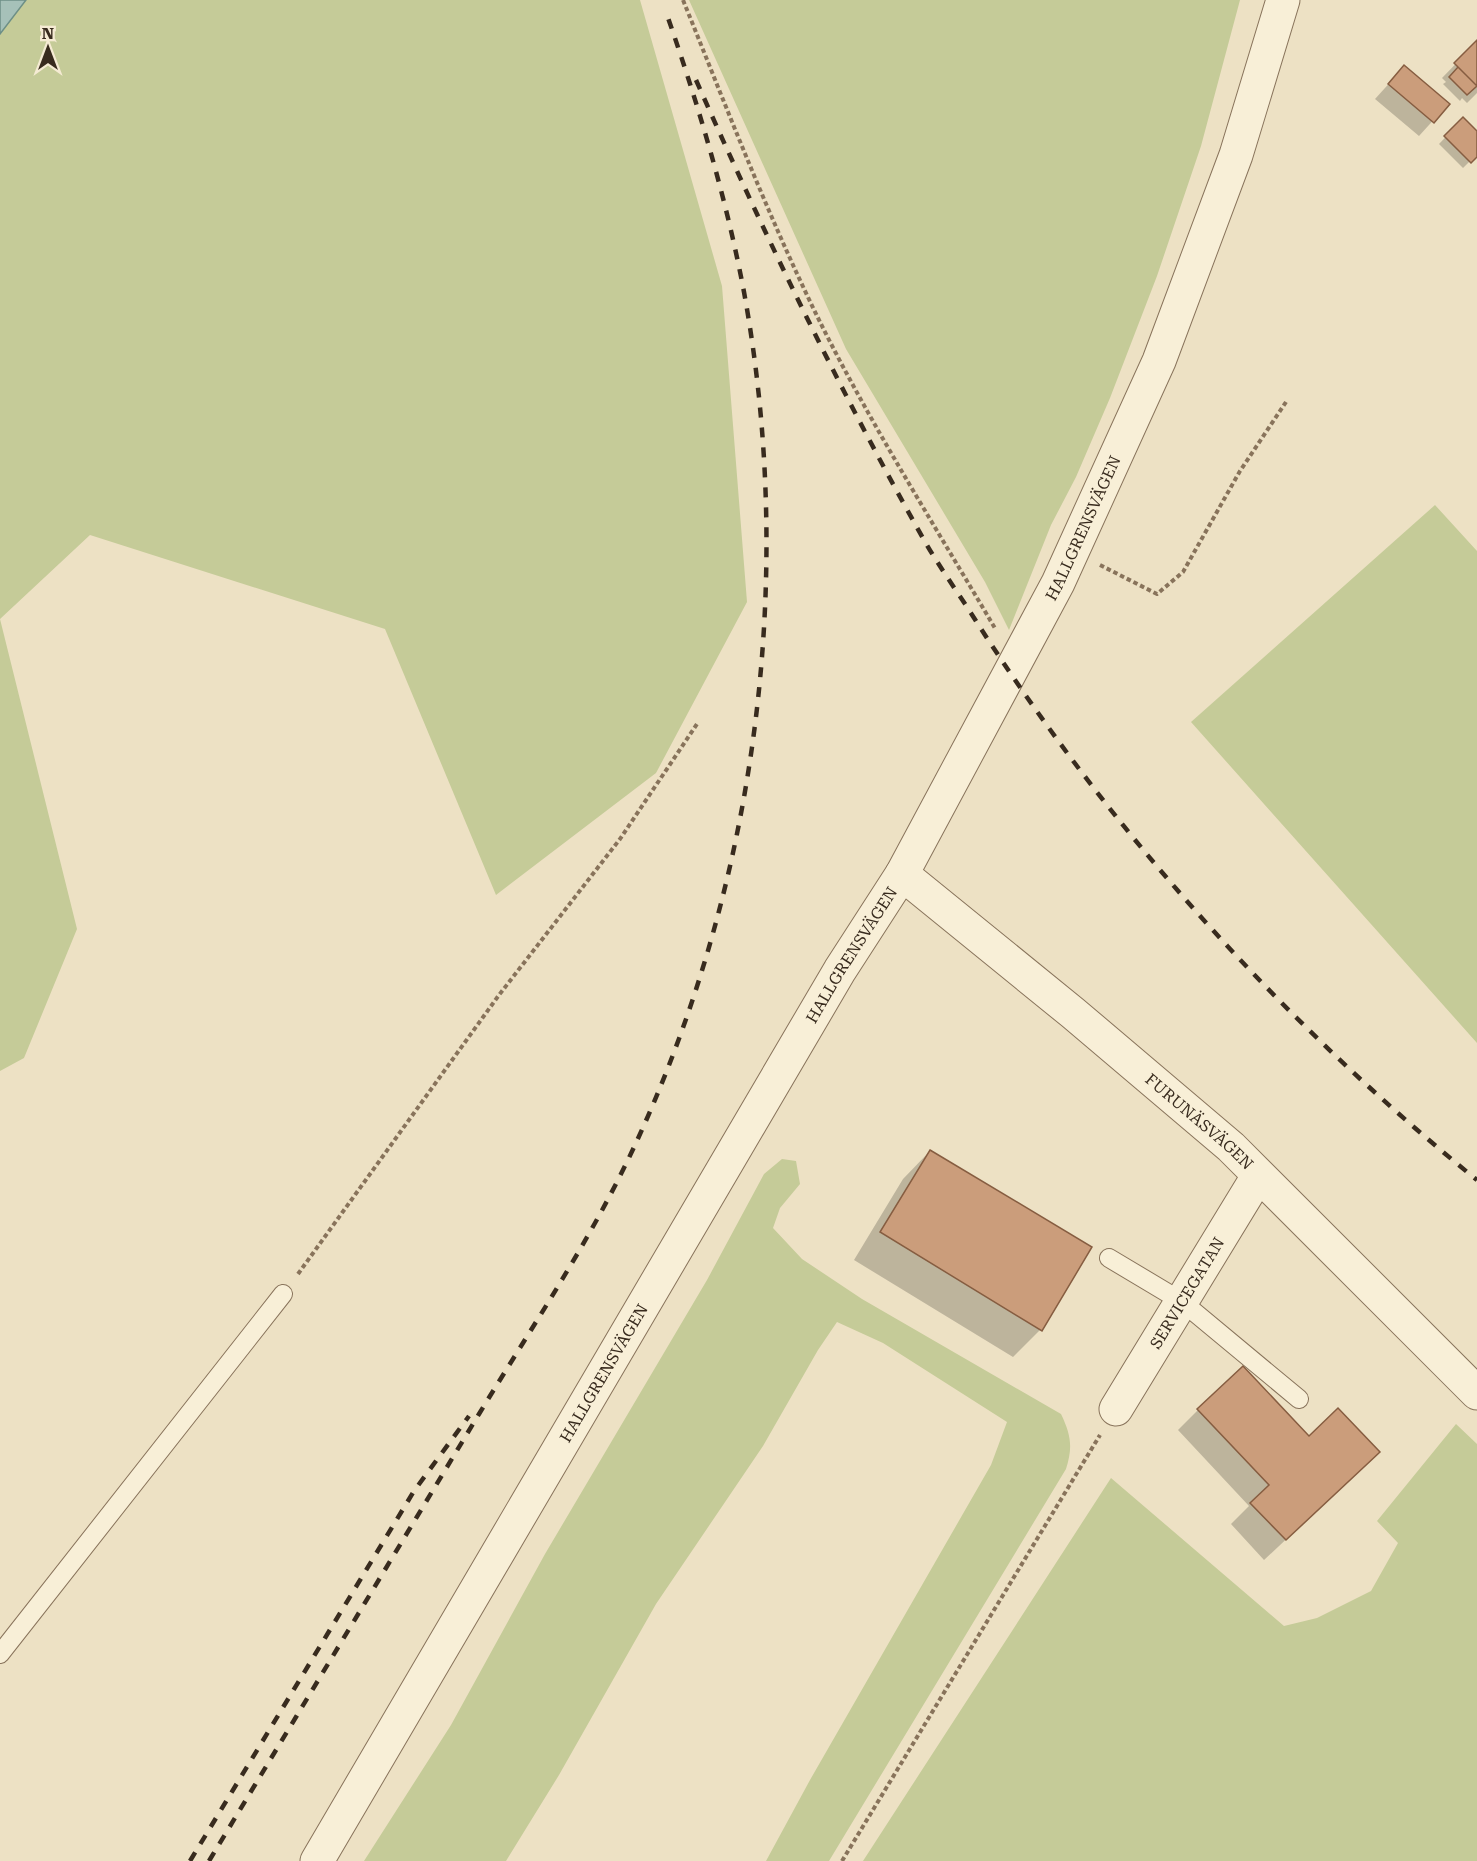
<svg xmlns="http://www.w3.org/2000/svg" width="1477" height="1861" viewBox="0 0 1477 1861" font-family="'Roboto Serif',serif">
	<rect width="100%" height="100%" fill="#ede1c4"/>
	<path fill="#c5cb98" d="M 26,0 L 640,0 L 722,286 L 747,602 L 656,773 L 496,895 L 385,629 L 90,535 L 0,619 L 77,929 L 24,1058 L 0,1071 L 0,34 Z
		M 689,0 L 1240,0 L 1201,146 L 1157,276 L 1110,398 L 1076,477 L 1051,525 L 1009,630 L 985,582 L 846,349 Z
		M 1435,505 L 1477,551 L 1477,1043 L 1191,722 Z
		M 782,1159 L 796,1161 L 800,1184 L 780,1208 L 773,1228 L 802,1259 L 862,1299 L 1061,1414 C 1071,1435 1073,1447 1066,1469 L 829,1861 L 766,1861 L 810,1780 L 991,1465 L 1007,1422 L 883,1343 L 837,1322 L 818,1350 L 763,1446 L 656,1604 L 559,1775 L 506,1861 L 364,1861 L 451,1725 L 545,1554 L 707,1280 L 764,1174 Z
		M 1456,1424 L 1477,1444 L 1477,1861 L 863,1861 L 1111,1478 L 1284,1626 L 1317,1618 L 1371,1591 L 1398,1543 L 1377,1521 Z"/>
	<path fill="#a6c1b9" stroke="#6d8f86" stroke-width="1.5" d="M 0,0 L 26,0 L 0,34 Z"/>
	<path fill="#0003" d="M 1477,42 L 1477,93 L 1467,103 L 1462,98 L 1460,101 L 1443,84 L 1446,82 L 1442,78 Z
		M 1404,67 L 1448,104 L 1419,136 L 1375,99 Z
		M 1463,119 L 1477,133 L 1477,154 L 1463,168 L 1439,144 Z
		M 930,1151 L 1040,1330 L 1013,1357 L 854,1260 L 903,1179 Z
		M 1198,1410 L 1309,1438 L 1357,1473 L 1264,1560 L 1231,1524 L 1249,1506 L 1178,1430 Z"/>
	<path fill="#cb9d7b" stroke="#865d41" stroke-width="1.5" d="M 1477,40 L 1477,86 L 1454,63 Z
		M 1404,65 L 1450,104 L 1434,123 L 1388,84 Z
		M 1458,67 L 1477,86 L 1467,95 L 1449,77 Z
		M 1463,117 L 1477,131 L 1477,157 L 1471,163 L 1444,136 Z
		M 930,1150 L 1092,1247 L 1042,1331 L 880,1232 Z
		M 1243,1366 L 1309,1436 L 1338,1408 L 1380,1452 L 1286,1540 L 1250,1503 L 1269,1485 L 1197,1409 Z"/>
	<g fill="none" stroke-linecap="round" stroke-linejoin="round">
		<g stroke="#88735b" stroke-width="20">
			<path id="service" d="M 1109,1258 L 1181,1301 L 1299,1399
				M 0,1654 L 283,1294"/>
		</g>
		<g stroke="#88735b" stroke-width="35">
			<g id="minor">
				<path id="s1" d="M 902,874 L 1073,1013 L 1231,1147 L 1477,1393"/>
				<path id="s2" d="M 1116,1409 L 1258,1176"/>
			</g>
		</g>
		<g stroke="#88735b" stroke-width="35">
			<g id="tertiary">
				<path id="s3" d="M 317,1861 L 840,970 L 902,874 L 1058,583 L 1159,361 L 1236,155 L 1283,0"/>
			</g>
		</g>
		<path stroke="#88735b" stroke-width="4" stroke-dasharray="4.5 3" stroke-linecap="butt" d="M 683,0 C 728,111 771,224 824,330 C 876,433 938,531 996,630
			M 1100,565 L 1157,594 L 1183,572 L 1240,471 L 1286,402
			M 298,1274 L 499,995 L 620,839 L 697,724
			M 842,1861 L 1100,1435"/>
		<use href="#service" stroke="#f8efd7" stroke-width="18"/>
		<use href="#minor" stroke="#f8efd7" stroke-width="33"/>
		<use href="#tertiary" stroke="#f8efd7" stroke-width="33"/>
		<path stroke="#382b1e" stroke-width="4.5" stroke-dasharray="10 10" stroke-linecap="butt" d="M 696,80 C 765,236 840,391 924,540 C 940,568 959,594 976,621 C 1111,832 1283,1023 1477,1180
			M 190,1861 L 414,1491 L 469,1416
			M 209,1861 C 299,1712 389,1563 479,1414 C 533,1325 591,1240 635,1145 C 757,882 796,577 744,292 C 726,197 698,104 666,12"/>
	</g>
	<g text-anchor="middle" stroke-width="4.5" stroke-linejoin="round" paint-order="stroke">
		<g font-size="16" fill="#382b1e" stroke="#f5ebd3">
			<text dy="6" stroke="none"><textPath href="#s3" startOffset="1538">HALLGRENSVÄGEN</textPath></text>
			<text dy="6" stroke="none"><textPath href="#s3" startOffset="1052">HALLGRENSVÄGEN</textPath></text>
			<text dy="6" stroke="none"><textPath href="#s1" startOffset="387">FURUNÄSVÄGEN</textPath></text>
			<text dy="6" stroke="none"><textPath href="#s2" startOffset="136">SERVICEGATAN</textPath></text>
			<text dy="6" stroke="none"><textPath href="#s3" startOffset="566">HALLGRENSVÄGEN</textPath></text>
		</g>
	</g>
	<g transform="translate(48 48)" stroke="#f5ebd3" stroke-width="4.5" paint-order="stroke">
	<path d="M0-4.5L10 22L0 15L-10 22Z" fill="#382b1e"/>
	<text y="-9" font-size="16" font-weight="bold" text-anchor="middle" fill="#382b1e">N</text>
	</g>
</svg>
